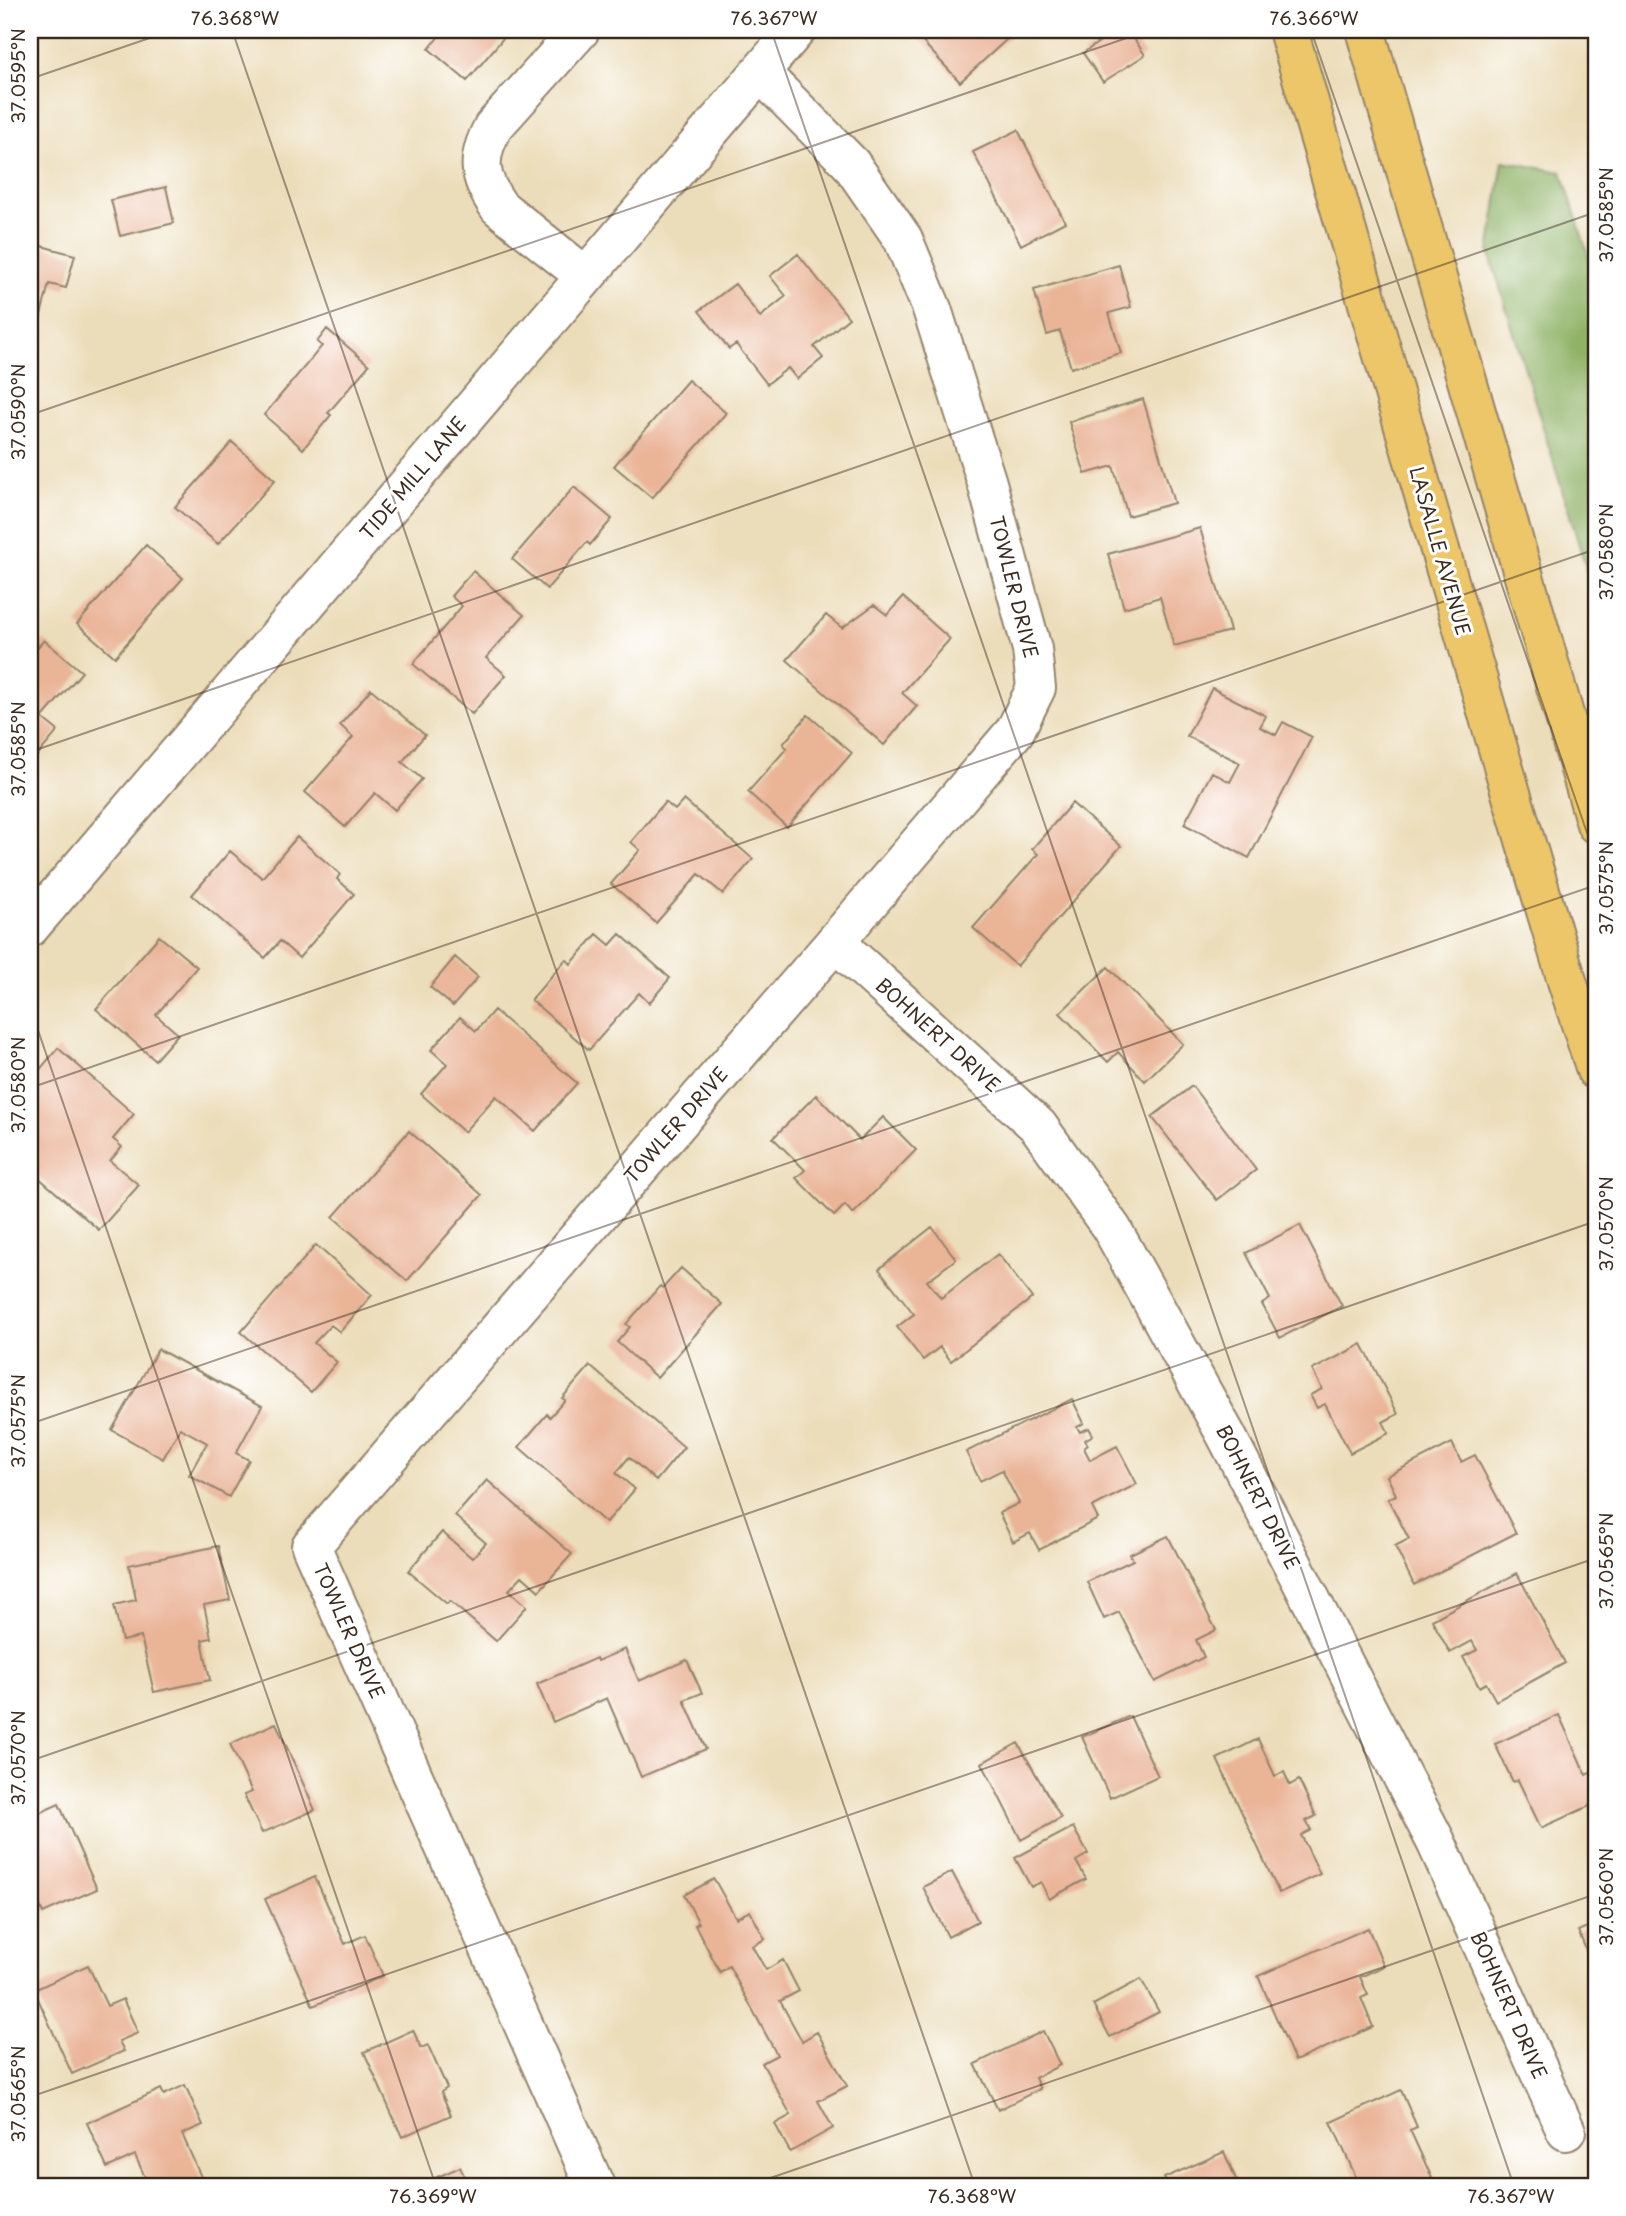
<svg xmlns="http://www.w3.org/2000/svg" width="1626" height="2216" viewBox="0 0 1626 2216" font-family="'Playpen Sans',sans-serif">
	<rect width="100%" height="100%" fill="#fff"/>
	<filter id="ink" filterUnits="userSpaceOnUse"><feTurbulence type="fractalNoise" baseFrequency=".0143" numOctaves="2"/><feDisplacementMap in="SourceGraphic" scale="14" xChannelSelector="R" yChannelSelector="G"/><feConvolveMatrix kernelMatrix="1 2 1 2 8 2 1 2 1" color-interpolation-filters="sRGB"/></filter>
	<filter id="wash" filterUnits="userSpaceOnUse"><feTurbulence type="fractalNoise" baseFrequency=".00686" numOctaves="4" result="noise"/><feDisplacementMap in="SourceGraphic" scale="28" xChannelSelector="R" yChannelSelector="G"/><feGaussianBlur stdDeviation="1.57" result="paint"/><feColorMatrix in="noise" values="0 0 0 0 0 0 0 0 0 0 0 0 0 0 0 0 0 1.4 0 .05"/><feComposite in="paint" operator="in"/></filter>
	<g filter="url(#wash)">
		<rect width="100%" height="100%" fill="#ecddba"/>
		<path fill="#8fb266" stroke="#656e42" stroke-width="2" d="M 1503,161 L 1562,172 L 1596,280 L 1596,600 L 1489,252 Z"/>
		<g id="blocks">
			<path fill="#eab497" d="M 432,30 L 510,30 L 467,81 L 429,49 L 439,36 Z
				M 928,30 L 1017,30 L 960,82 L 919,38 Z
				M 1117,30 L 1128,30 L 1145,55 L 1103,82 L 1083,53 Z
				M 1018,130 L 1065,222 L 1021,245 L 973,152 Z
				M 166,187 L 174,223 L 120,236 L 111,200 Z
				M 30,243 L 75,255 L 66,288 L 49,284 L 31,354 Z
				M 798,254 L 849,318 L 814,347 L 823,358 L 797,379 L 788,368 L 767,384 L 736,344 L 729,349 L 699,311 L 735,284 L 760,317 L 786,296 L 770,276 Z
				M 1119,265 L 1131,307 L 1109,313 L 1121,353 L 1071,368 L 1060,331 L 1047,335 L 1034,290 Z
				M 327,329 L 369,365 L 328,413 L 331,415 L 303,449 L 264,415 L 322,346 L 317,342 Z
				M 688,380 L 726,413 L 652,498 L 614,466 Z
				M 1143,399 L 1174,503 L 1128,516 L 1113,466 L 1085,474 L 1069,422 Z
				M 232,442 L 275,480 L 218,544 L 175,507 Z
				M 574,487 L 612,519 L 590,545 L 587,542 L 547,589 L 512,559 Z
				M 1200,528 L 1230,631 L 1174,646 L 1160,597 L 1124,608 L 1108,554 Z
				M 146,545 L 183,578 L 115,657 L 77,624 Z
				M 473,571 L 524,615 L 486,658 L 506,675 L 472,714 L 413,664 L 462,606 L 451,596 Z
				M 903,597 L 950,639 L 902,693 L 917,706 L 884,745 L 787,660 L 826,615 L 842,628 L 874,605 L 887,615 Z
				M 44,640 L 82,672 L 42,718 L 58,731 L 30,764 L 30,656 Z
				M 1212,688 L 1266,716 L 1260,727 L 1276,735 L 1283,722 L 1312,737 L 1249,858 L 1184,824 L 1212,772 L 1230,782 L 1240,763 L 1187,736 Z
				M 371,689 L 425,735 L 402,762 L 422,779 L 395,810 L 375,793 L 345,827 L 305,792 L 353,737 L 340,725 Z
				M 808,715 L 852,753 L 787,827 L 748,792 L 787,748 L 783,744 Z
				M 684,800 L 753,859 L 723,894 L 699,874 L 656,923 L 611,884 L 640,850 L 631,842 L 665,802 L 675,810 Z
				M 1072,803 L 1121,846 L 1017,966 L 973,928 L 1038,854 L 1032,849 Z
				M 297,837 L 340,874 L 337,879 L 354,894 L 299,958 L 280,941 L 265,958 L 192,895 L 230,851 L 262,878 Z
				M 597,934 L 610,945 L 620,934 L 670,978 L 649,1003 L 639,993 L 589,1050 L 531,1000 L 566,959 L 571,964 Z
				M 159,936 L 197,967 L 156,1015 L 178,1034 L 155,1060 L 96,1009 Z
				M 455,957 L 478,977 L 453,1006 L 430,987 Z
				M 1108,967 L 1183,1044 L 1145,1081 L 1118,1052 L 1108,1062 L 1060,1013 Z
				M 494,1010 L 577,1083 L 535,1131 L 496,1096 L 464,1132 L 421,1094 L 447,1064 L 431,1050 L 460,1017 L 476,1031 Z
				M 58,1048 L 134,1114 L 113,1139 L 122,1147 L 110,1161 L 139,1185 L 99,1230 L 30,1170 L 30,1081 Z
				M 1192,1086 L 1256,1170 L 1217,1200 L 1152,1117 Z
				M 816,1095 L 860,1140 L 883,1117 L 916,1150 L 853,1214 L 845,1205 L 834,1216 L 796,1178 L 805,1170 L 773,1138 Z
				M 409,1131 L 482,1195 L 407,1281 L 333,1217 Z
				M 1300,1225 L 1342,1306 L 1280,1338 L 1262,1304 L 1270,1299 L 1246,1253 Z
				M 932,1227 L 956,1259 L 927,1281 L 941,1298 L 998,1254 L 1032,1298 L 951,1361 L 940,1347 L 923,1360 L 897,1327 L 914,1314 L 879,1269 Z
				M 316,1245 L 372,1295 L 340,1332 L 331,1325 L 314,1343 L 337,1362 L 311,1392 L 241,1332 Z
				M 681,1268 L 722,1304 L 657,1378 L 617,1342 L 630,1327 L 626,1324 L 660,1286 L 663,1288 Z
				M 1362,1344 L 1398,1414 L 1383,1422 L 1389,1433 L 1350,1453 L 1325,1404 L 1317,1408 L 1310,1395 L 1322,1389 L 1312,1370 Z
				M 158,1349 L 262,1406 L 236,1453 L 249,1460 L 229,1497 L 189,1475 L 207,1443 L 180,1428 L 163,1459 L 112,1430 Z
				M 590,1366 L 684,1447 L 656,1481 L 629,1457 L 616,1473 L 635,1489 L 606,1523 L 519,1447 L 547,1414 L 550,1417 L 565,1400 L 562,1398 Z
				M 1072,1399 L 1084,1423 L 1077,1427 L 1080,1432 L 1089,1428 L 1093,1435 L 1085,1440 L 1088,1445 L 1084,1448 L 1090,1460 L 1117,1446 L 1137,1484 L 1092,1507 L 1098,1519 L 1039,1550 L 1030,1533 L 1013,1542 L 999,1513 L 1019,1503 L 1002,1470 L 980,1481 L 966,1452 Z
				M 1452,1443 L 1461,1462 L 1475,1455 L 1516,1533 L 1414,1585 L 1395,1546 L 1409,1539 L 1388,1499 L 1396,1495 L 1387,1476 Z
				M 487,1480 L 572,1554 L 539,1591 L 522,1576 L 509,1590 L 527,1606 L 496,1641 L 450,1601 L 447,1604 L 408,1571 L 442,1532 L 472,1558 L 486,1543 L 455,1516 Z
				M 1168,1536 L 1216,1630 L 1196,1640 L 1204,1657 L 1155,1682 L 1119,1612 L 1104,1619 L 1087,1582 L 1133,1560 L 1130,1554 Z
				M 218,1546 L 230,1600 L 204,1605 L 211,1638 L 202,1640 L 210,1680 L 154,1692 L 141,1637 L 122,1641 L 114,1605 L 136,1600 L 129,1565 Z
				M 1517,1573 L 1565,1663 L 1496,1701 L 1486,1683 L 1479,1687 L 1463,1657 L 1477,1650 L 1472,1641 L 1450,1653 L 1432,1620 Z
				M 625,1649 L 639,1681 L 687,1660 L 702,1693 L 684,1700 L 706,1749 L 641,1777 L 607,1698 L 553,1722 L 537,1684 L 596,1658 L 597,1661 Z
				M 1559,1715 L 1586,1775 L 1596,1770 L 1596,1803 L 1541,1828 L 1518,1780 L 1513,1782 L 1495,1744 Z
				M 1130,1716 L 1158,1776 L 1110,1798 L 1082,1737 Z
				M 276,1723 L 315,1810 L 262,1833 L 244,1795 L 252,1792 L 230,1744 Z
				M 1258,1739 L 1275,1776 L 1284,1772 L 1290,1785 L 1299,1780 L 1316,1816 L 1306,1821 L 1311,1830 L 1301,1835 L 1320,1874 L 1279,1893 L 1217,1759 Z
				M 1018,1743 L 1061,1818 L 1021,1840 L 982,1763 Z
				M 59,1804 L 97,1889 L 43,1913 L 30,1883 L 30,1817 Z
				M 1073,1827 L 1088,1854 L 1076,1861 L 1086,1879 L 1049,1899 L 1041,1882 L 1031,1887 L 1015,1858 Z
				M 952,1872 L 978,1921 L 948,1937 L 923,1887 Z
				M 315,1877 L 345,1944 L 365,1935 L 383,1976 L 313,2006 L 265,1899 Z
				M 714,1879 L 736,1918 L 750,1911 L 765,1939 L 752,1946 L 766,1970 L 783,1960 L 799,1991 L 780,2001 L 802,2041 L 817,2032 L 847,2086 L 818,2101 L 833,2128 L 790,2152 L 775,2124 L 791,2115 L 762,2063 L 777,2055 L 729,1966 L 720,1972 L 695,1925 L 699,1923 L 684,1895 Z
				M 1596,1923 L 1596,1973 L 1578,1931 Z
				M 1368,1928 L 1384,1966 L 1360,1977 L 1368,1995 L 1361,1998 L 1373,2027 L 1295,2061 L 1258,1976 Z
				M 88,1965 L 107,2006 L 123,1999 L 138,2033 L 119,2041 L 124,2051 L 72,2074 L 34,1990 Z
				M 1141,1979 L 1159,2012 L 1110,2037 L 1093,2005 Z
				M 413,2030 L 421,2048 L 428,2045 L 447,2088 L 441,2092 L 451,2115 L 402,2137 L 364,2052 Z
				M 1043,2031 L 1060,2065 L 1035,2078 L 1040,2089 L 998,2110 L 975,2064 Z
				M 185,2085 L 203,2125 L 182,2134 L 205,2186 L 149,2186 L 135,2155 L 107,2168 L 87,2123 L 161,2089 L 164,2095 Z
				M 1401,2090 L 1417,2127 L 1410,2130 L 1432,2178 L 1414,2186 L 1360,2186 L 1331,2122 Z
				M 1224,2152 L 1239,2186 L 1168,2186 L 1164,2178 Z
				M 460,2167 L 469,2186 L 417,2186 Z"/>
		</g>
	</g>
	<g filter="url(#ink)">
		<use href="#blocks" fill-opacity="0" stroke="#94846c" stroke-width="2"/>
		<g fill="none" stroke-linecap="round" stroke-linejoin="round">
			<g stroke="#94846c" stroke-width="42">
				<path id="minor" d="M 580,30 L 493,127 C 476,159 478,177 499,207 L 585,276
					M 30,927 L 796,30
					M 835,942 L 1038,1126 L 1112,1229 L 1226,1435 L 1436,1842 L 1566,2131
					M 595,2186 L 311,1546 L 835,942 L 1015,731 L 1036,688 L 1032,649 L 987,483 L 932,309 L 903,239 L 851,164 L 760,72"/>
			</g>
			<g stroke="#94846c" stroke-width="42">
				<path id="major" d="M 1288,30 L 1516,810 L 1567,981 L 1596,1070
					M 1365,30 L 1596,824"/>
			</g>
			<use href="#minor" stroke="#fff" stroke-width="38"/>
			<use href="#major" stroke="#ecc669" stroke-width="38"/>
		</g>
	</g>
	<path fill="none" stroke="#3b2a1e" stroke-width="2" stroke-opacity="0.45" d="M 232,30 L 975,2186M 771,30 L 1514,2186M 1311,30 L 1596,859M 30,79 L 173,30M 30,415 L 1150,30M 30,752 L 1596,212M 30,1007 L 436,2186M 30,1088 L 1596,549M 30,1424 L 1596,885M 30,1761 L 1596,1221M 30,2097 L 1596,1558M 747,2186 L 1596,1894"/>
	<g text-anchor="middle" stroke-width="6" stroke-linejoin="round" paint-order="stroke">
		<g font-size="19" fill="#3b2a1e" stroke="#fff">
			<text transform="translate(413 478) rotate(-50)" y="7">TIDE MILL LANE</text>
			<text transform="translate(1440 551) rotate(74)" y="7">LASALLE AVENUE</text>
			<text transform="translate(1014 587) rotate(76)" y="7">TOWLER DRIVE</text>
			<text transform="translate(938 1035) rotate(42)" y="7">BOHNERT DRIVE</text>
			<text transform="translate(676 1125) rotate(-49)" y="7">TOWLER DRIVE</text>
			<text transform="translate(1258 1497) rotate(63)" y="7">BOHNERT DRIVE</text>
			<text transform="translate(349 1631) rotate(66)" y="7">TOWLER DRIVE</text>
			<text transform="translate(1509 2005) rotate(66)" y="7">BOHNERT DRIVE</text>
		</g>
	</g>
	<rect width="1626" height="2216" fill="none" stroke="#fff" stroke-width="77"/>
	<rect x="38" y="38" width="1550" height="2140" fill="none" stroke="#3b2a1e" stroke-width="2.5"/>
	<g font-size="18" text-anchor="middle" fill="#3b2a1e">
		<text x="235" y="25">76.368°W</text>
		<text x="774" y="25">76.367°W</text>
		<text x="1314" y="25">76.366°W</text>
		<text transform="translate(19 76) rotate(-90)" y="6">37.0595°N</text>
		<text transform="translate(1607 215) rotate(-90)" y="6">37.0585°N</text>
		<text transform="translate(19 412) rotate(-90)" y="6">37.0590°N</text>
		<text transform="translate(1607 552) rotate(-90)" y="6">37.0580°N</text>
		<text transform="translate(19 749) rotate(-90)" y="6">37.0585°N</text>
		<text transform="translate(1607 888) rotate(-90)" y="6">37.0575°N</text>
		<text transform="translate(19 1085) rotate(-90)" y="6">37.0580°N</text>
		<text transform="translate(1607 1224) rotate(-90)" y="6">37.0570°N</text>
		<text transform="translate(19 1421) rotate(-90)" y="6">37.0575°N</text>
		<text transform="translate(1607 1561) rotate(-90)" y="6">37.0565°N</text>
		<text transform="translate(19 1758) rotate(-90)" y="6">37.0570°N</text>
		<text transform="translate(1607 1897) rotate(-90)" y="6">37.0560°N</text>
		<text transform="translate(19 2094) rotate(-90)" y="6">37.0565°N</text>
		<text x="433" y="2203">76.369°W</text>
		<text x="972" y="2203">76.368°W</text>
		<text x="1511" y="2203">76.367°W</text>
	</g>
</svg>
